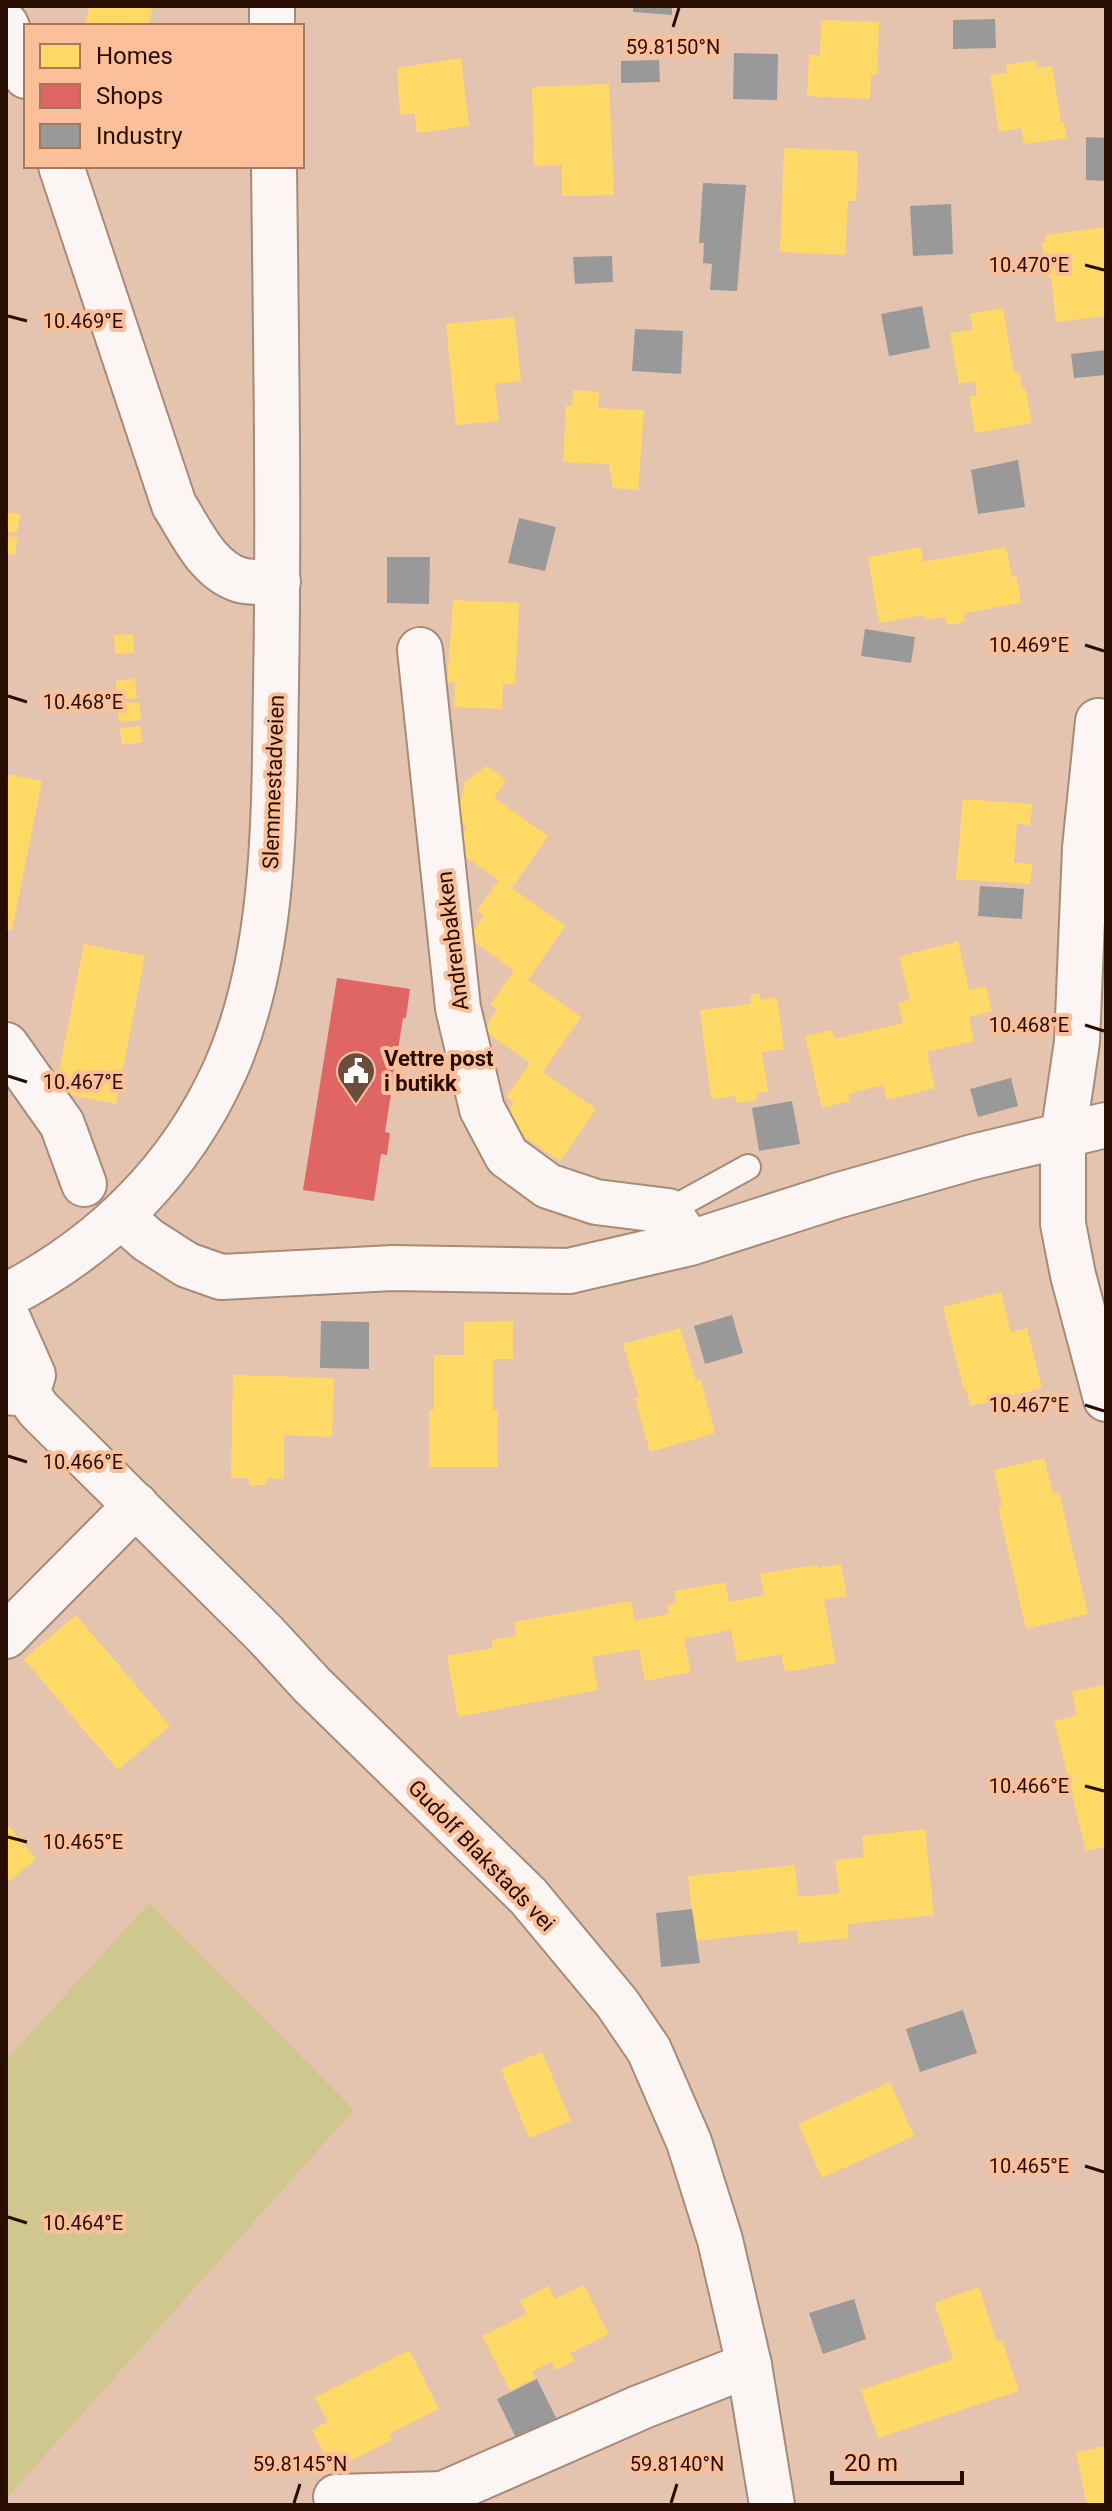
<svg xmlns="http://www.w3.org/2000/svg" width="1112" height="2511" viewBox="0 0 1112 2511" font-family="Roboto,sans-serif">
	<rect width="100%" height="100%" fill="#e5c4af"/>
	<path fill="#d0c78e" d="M 149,1903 L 354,2110 L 6,2499 L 6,2060 Z"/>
	<path fill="#ffd966" d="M 89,6 L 153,6 L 148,26 L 85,26 Z
		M 821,20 L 879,22 L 877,75 L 871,75 L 870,99 L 807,96 L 809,55 L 820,55 Z
		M 461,58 L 469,126 L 417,133 L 414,113 L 400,115 L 397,68 Z
		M 1036,60 L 1037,68 L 1052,66 L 1061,122 L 1064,122 L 1067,138 L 1024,144 L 1021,128 L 999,132 L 990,75 L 1007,73 L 1006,65 Z
		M 609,84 L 614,195 L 562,196 L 562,165 L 534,166 L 532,87 Z
		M 784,148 L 858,151 L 856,201 L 848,201 L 845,255 L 780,252 Z
		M 1106,227 L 1106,316 L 1056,322 L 1051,277 L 1046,277 L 1042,242 L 1046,242 L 1045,235 Z
		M 1003,308 L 1014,373 L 1019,372 L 1022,388 L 1025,387 L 1032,423 L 975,433 L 969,396 L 977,395 L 975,381 L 959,384 L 950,333 L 973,330 L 970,314 Z
		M 514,317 L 521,381 L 495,384 L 499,421 L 456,425 L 446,324 Z
		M 573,390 L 599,392 L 598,408 L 644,410 L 638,490 L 613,488 L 609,464 L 563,462 L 566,406 L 572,406 Z
		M 6,512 L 20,514 L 17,533 L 6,532 Z
		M 6,536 L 17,537 L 15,555 L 6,554 Z
		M 921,547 L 923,562 L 1006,547 L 1012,577 L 1017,577 L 1021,603 L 964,613 L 965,622 L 947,625 L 945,617 L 925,620 L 925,615 L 879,623 L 868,557 Z
		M 453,600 L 519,603 L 515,684 L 503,684 L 502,709 L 454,707 L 455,683 L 447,683 Z
		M 133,634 L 134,653 L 115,654 L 114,635 Z
		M 135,679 L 137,698 L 118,700 L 116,681 Z
		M 139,702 L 141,720 L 119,722 L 117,704 Z
		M 140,726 L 142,742 L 122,745 L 120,728 Z
		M 486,766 L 506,780 L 494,798 L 548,836 L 512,888 L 565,926 L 528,980 L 581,1017 L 543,1072 L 596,1109 L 560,1161 L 501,1121 L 514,1102 L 506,1097 L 530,1063 L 483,1030 L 497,1010 L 490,1005 L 514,970 L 469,938 L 484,915 L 477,911 L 499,880 L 453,848 L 466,828 L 452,814 L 461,800 L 464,783 Z
		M 6,774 L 42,781 L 12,930 L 6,929 Z
		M 963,799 L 1032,804 L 1030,825 L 1017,824 L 1014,863 L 1032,864 L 1030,884 L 956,879 Z
		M 958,941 L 969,990 L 986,986 L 992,1011 L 969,1017 L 974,1041 L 927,1052 L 935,1088 L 887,1100 L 883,1085 L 848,1094 L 850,1101 L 822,1108 L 805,1036 L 832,1030 L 835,1039 L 903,1023 L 898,1003 L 910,1000 L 899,957 Z
		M 84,944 L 145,956 L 116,1104 L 55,1092 Z
		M 759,993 L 760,1000 L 777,997 L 784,1049 L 762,1052 L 768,1092 L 756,1093 L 757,1100 L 736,1103 L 735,1096 L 711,1099 L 700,1010 L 751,1004 L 750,995 Z
		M 1001,1292 L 1011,1332 L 1027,1328 L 1042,1388 L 971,1406 L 966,1389 L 964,1390 L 943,1307 Z
		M 513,1321 L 513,1359 L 493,1359 L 493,1410 L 498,1410 L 498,1467 L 429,1467 L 429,1410 L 434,1410 L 434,1355 L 464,1355 L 464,1322 Z
		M 680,1328 L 696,1381 L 701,1380 L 715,1433 L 650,1452 L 635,1398 L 639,1397 L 623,1344 Z
		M 233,1375 L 334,1378 L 332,1437 L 284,1435 L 284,1479 L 267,1478 L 266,1485 L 249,1485 L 249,1478 L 231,1478 Z
		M 1044,1458 L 1053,1494 L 1059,1493 L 1088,1614 L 1026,1629 L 998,1507 L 1002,1506 L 994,1470 Z
		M 841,1564 L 847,1596 L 824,1600 L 836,1663 L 785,1672 L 781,1654 L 737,1662 L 731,1630 L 684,1639 L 691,1672 L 645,1681 L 639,1649 L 592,1657 L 598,1690 L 458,1717 L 447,1656 L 493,1648 L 492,1640 L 516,1636 L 514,1622 L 631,1601 L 635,1620 L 669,1614 L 667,1605 L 676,1603 L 674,1591 L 725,1582 L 729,1602 L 764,1595 L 760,1574 L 795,1568 L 818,1565 L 818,1568 Z
		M 76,1615 L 170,1726 L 118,1770 L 24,1659 Z
		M 1106,1684 L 1106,1846 L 1086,1851 L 1054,1721 L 1077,1715 L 1072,1692 Z
		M 6,1823 L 36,1859 L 6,1884 Z
		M 925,1829 L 934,1915 L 847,1924 L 849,1938 L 820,1941 L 798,1943 L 797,1930 L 695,1941 L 688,1876 L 795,1865 L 798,1897 L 839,1893 L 835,1860 L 864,1857 L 862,1836 Z
		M 542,2052 L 571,2121 L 529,2138 L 501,2069 Z
		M 890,2082 L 914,2136 L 822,2178 L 798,2124 Z
		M 584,2285 L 609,2334 L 570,2353 L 574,2361 L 556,2370 L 551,2362 L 532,2372 L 535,2378 L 510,2391 L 482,2336 L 527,2314 L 520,2301 L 549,2286 L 555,2299 Z
		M 979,2287 L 997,2342 L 1002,2340 L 1019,2391 L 878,2438 L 861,2390 L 953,2359 L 934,2303 Z
		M 409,2350 L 439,2409 L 389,2434 L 392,2440 L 332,2470 L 312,2430 L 328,2422 L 315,2397 Z
		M 1106,2446 L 1106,2505 L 1087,2505 L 1076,2452 Z"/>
	<path fill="#e06666" d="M 337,978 L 410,989 L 406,1018 L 403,1018 L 385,1132 L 390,1133 L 387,1155 L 381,1154 L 374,1201 L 303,1190 Z"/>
	<path fill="#999" d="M 633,6 L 672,6 L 672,15 L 633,12 Z
		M 995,19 L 996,48 L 953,49 L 953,20 Z
		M 734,53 L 778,54 L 777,100 L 733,99 Z
		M 659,60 L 660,82 L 621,83 L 621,61 Z
		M 1086,137 L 1106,138 L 1106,181 L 1086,180 Z
		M 703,183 L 746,185 L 737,291 L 710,290 L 712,264 L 703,263 L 704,243 L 699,243 Z
		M 951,204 L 953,254 L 913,256 L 910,206 Z
		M 612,256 L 613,282 L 575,284 L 573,257 Z
		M 922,306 L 930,348 L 889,356 L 881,314 Z
		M 635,329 L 683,331 L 681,374 L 632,371 Z
		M 1106,350 L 1106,375 L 1074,378 L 1071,354 Z
		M 1018,460 L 1025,507 L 978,514 L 971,470 Z
		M 519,518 L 556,527 L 545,571 L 508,563 Z
		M 387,557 L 430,557 L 429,604 L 387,603 Z
		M 865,629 L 915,637 L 911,663 L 861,656 Z
		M 980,886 L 1024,889 L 1022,919 L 978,916 Z
		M 1011,1078 L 1018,1106 L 978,1117 L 970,1089 Z
		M 792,1101 L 800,1144 L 759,1151 L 752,1108 Z
		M 732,1315 L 743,1353 L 705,1364 L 694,1326 Z
		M 321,1321 L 369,1322 L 369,1369 L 320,1368 Z
		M 692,1909 L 700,1963 L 661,1967 L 656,1913 Z
		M 963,2010 L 977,2053 L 920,2072 L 906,2029 Z
		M 854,2299 L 866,2339 L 823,2354 L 809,2313 Z
		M 537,2379 L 556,2418 L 516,2438 L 497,2399 Z"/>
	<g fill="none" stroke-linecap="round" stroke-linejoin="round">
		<g stroke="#a68b78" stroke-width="28">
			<path id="lane" d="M 668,1211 L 748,1167"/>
		</g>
		<g stroke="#a68b78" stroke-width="48">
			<path id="street" d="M 6,25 L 26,76
				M 61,166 L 174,505 C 191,531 207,570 240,580 C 251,583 267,582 278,582
				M 420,650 L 458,1008 L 482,1109 L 507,1156 L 548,1186 L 596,1202 L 668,1211 L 690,1243
				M 1098,721 L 1085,848 L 1077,1042 L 1063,1137 L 1063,1224 L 1073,1275 L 1106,1399
				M 6,1045 L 62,1124 L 84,1184
				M 122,1217 L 148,1240 L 187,1265 L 221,1277 L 393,1268 L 569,1271 L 690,1243 L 836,1196 L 973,1157 L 1106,1125
				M 6,1636 L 136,1505
				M 336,2497 L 443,2494 L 641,2407 L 749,2365"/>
		</g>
		<g stroke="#a68b78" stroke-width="48">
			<path id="secondary" d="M 6,1314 L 33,1375 L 27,1394
				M 6,1392 L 27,1394 L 39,1410 L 265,1634 L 312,1685 L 528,1896 L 617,2003 L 649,2050 L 689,2142 L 720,2240 L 749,2365 L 772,2505"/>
		</g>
		<g stroke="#a68b78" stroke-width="48">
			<path id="primary" d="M 272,6 L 272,26
				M 6,1296 C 103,1246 180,1170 225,1070 C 277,954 274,810 276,686 C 279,513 276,339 274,166"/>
		</g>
		<use href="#lane" stroke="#fbf6f3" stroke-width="24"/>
		<use href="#street" stroke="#fbf6f3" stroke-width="44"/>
		<use href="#secondary" stroke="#fbf6f3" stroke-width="44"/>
		<use href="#primary" stroke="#fbf6f3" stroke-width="44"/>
	</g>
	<path fill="none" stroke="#280e00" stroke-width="3" d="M 673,27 L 679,8M 1085,265 L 1104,270M 8,316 L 27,321M 1085,645 L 1104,651M 8,696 L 27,702M 1085,1025 L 1104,1031M 8,1076 L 27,1082M 1085,1405 L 1104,1411M 8,1456 L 27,1462M 1085,1786 L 1104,1791M 8,1837 L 27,1842M 1085,2166 L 1104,2172M 8,2217 L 27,2223M 294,2503 L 300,2484M 671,2503 L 677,2484"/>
	<defs>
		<g id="civic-pin" transform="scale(2)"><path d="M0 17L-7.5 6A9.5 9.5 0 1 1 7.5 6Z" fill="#6a4e3d" stroke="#fbc099"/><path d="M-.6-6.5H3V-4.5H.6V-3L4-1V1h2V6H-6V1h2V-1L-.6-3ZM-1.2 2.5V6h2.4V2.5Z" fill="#fff"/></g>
	</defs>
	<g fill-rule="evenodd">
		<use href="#civic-pin" x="356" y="1071"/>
	</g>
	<g text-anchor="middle" stroke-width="8" stroke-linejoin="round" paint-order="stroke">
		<g font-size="22" fill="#280e00" stroke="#fbc099">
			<text transform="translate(273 782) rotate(-88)" y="8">Slemmestadveien</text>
			<text transform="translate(452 941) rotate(-97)" y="8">Andrenbakken</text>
			<text transform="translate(482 1855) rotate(46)" y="8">Gudolf Blakstads vei</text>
		</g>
		<g font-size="22" font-weight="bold" fill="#280e00" stroke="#fbc099" text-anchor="start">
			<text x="384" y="1066">Vettre post<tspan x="384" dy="25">i butikk</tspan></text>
		</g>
	</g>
	<g font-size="20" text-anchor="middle" fill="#280e00" stroke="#fbc099" stroke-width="8" stroke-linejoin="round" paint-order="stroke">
		<text x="673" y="54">59.8150°N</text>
		<text x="1029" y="272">10.470°E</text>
		<text x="83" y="328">10.469°E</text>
		<text x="1029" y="652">10.469°E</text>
		<text x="83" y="709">10.468°E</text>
		<text x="1029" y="1032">10.468°E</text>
		<text x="83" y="1089">10.467°E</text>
		<text x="1029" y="1412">10.467°E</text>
		<text x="83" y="1469">10.466°E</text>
		<text x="1029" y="1793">10.466°E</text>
		<text x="83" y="1849">10.465°E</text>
		<text x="1029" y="2173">10.465°E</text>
		<text x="83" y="2230">10.464°E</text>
		<text x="300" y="2471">59.8145°N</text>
		<text x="677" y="2471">59.8140°N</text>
	</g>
	<rect width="1112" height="2511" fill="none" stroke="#280e00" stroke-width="16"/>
	<rect x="24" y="24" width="280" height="144" fill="#fbc099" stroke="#a7795c" stroke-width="2"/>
	<rect x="40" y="44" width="40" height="24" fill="#ffd966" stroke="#a7795c" stroke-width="2"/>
	<text x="96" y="64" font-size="24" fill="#280e00">Homes</text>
	<rect x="40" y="84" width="40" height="24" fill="#e06666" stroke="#a7795c" stroke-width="2"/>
	<text x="96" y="104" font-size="24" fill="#280e00">Shops</text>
	<rect x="40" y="124" width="40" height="24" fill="#999999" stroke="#a7795c" stroke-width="2"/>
	<text x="96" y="144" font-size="24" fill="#280e00">Industry</text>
	<path d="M832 2471v12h130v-12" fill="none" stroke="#280e00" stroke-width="4"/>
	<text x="844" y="2471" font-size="24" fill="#280e00" stroke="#fbc099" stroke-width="6" paint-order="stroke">20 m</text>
</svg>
